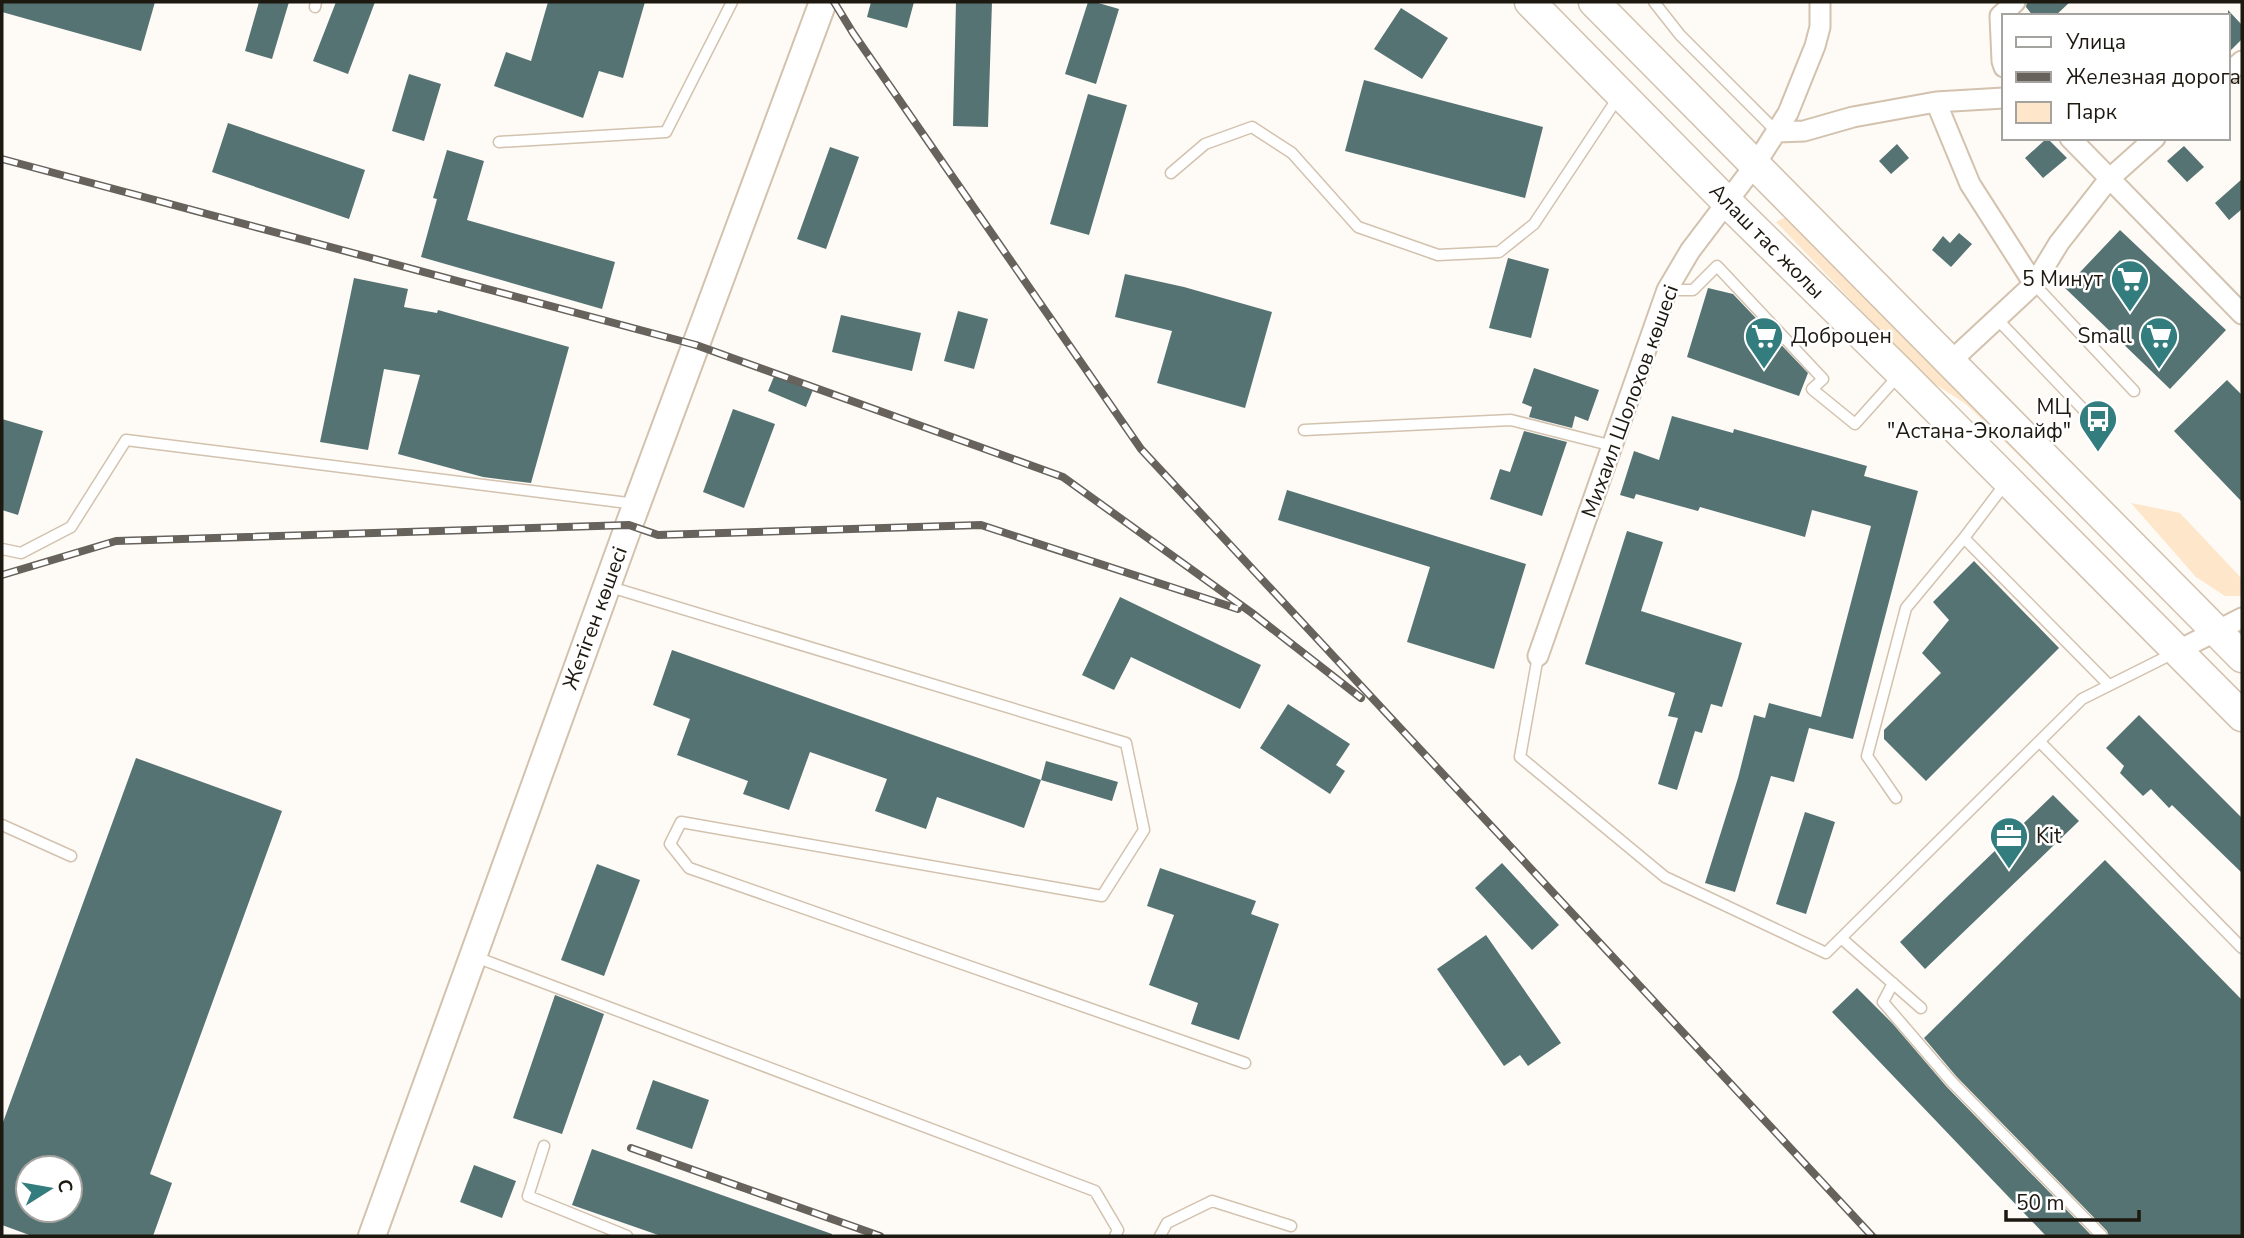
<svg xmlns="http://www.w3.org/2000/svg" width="2244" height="1238" viewBox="0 0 2244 1238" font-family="'Nunito Sans',sans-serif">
	<rect width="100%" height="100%" fill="#fefaf6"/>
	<path fill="#fde6c9" d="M 1788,216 L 2164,597 L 1966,404 L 1927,379 L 1776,222 Z
		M 2131,503 L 2180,513 L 2242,579 L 2242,592 L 2240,596 L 2225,596 L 2196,577 Z"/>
	<path fill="#567373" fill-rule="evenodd" d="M 2,2 L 155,2 L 141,51 L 2,12 Z
		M 259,2 L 289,2 L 272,59 L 245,51 Z
		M 336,2 L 375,2 L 348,74 L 313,61 Z
		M 548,2 L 645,2 L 623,78 L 599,71 L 583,118 L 494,86 L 506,52 L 531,61 Z
		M 871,2 L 914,2 L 907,28 L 867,17 Z
		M 956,2 L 992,2 L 988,127 L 953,126 Z
		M 1088,2 L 1095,2 L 1119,9 L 1096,84 L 1065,74 Z
		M 2027,2 L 2070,2 L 2055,16 L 2033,16 L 2026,7 Z
		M 1401,8 L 1448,38 L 1422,79 L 1374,49 Z
		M 2228,10 L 2242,25 L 2242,39 L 2228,53 Z
		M 409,74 L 441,84 L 424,141 L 392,131 Z
		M 1364,80 L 1543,127 L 1525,198 L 1345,151 Z
		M 1088,94 L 1127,105 L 1089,235 L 1050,224 Z
		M 228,123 L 365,170 L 349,219 L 212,172 Z
		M 2047,138 L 2067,158 L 2043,178 L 2025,158 Z
		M 1897,144 L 1909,158 L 1891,174 L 1879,161 Z
		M 2184,146 L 2204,167 L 2187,182 L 2167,161 Z
		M 830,147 L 859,157 L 826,249 L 797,239 Z
		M 447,150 L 484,161 L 467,220 L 615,262 L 602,309 L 421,257 L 437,199 L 433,198 Z
		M 2242,179 L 2242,209 L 2229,220 L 2215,203 Z
		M 2120,230 L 2226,330 L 2170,389 L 2065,288 Z
		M 1959,233 L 1972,244 L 1951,267 L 1932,250 L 1943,236 L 1950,243 Z
		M 1508,258 L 1549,269 L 1531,338 L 1489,328 Z
		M 1125,274 L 1184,287 L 1272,312 L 1245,408 L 1157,383 L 1172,331 L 1115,317 Z
		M 354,278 L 408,289 L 404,307 L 437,313 L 438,310 L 569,347 L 531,483 L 483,477 L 398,454 L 420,375 L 384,369 L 368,450 L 320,442 Z
		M 1708,288 L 1733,294 L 1808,373 L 1799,396 L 1687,357 Z
		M 958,311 L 988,319 L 974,369 L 944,361 Z
		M 841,315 L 921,333 L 912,371 L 832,352 Z
		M 1534,368 L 1599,390 L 1588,421 L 1575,416 L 1572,428 L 1529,417 L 1532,407 L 1522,403 Z
		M 775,374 L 813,390 L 806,407 L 768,391 Z
		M 2227,380 L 2242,395 L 2242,502 L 2174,431 Z
		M 733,409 L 775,424 L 744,508 L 703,492 Z
		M 1672,416 L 1733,433 L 1734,429 L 1867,466 L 1864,476 L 1918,491 L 1853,739 L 1809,728 L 1794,782 L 1771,776 L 1735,892 L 1705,883 L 1738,778 L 1754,715 L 1765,718 L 1769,703 L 1821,717 L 1871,526 L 1812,510 L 1805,537 L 1700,507 L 1698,511 L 1636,494 L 1634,499 L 1620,495 L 1634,451 L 1659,460 Z
		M 2,419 L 43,431 L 18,515 L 2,510 Z
		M 1524,431 L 1567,442 L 1542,516 L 1490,499 L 1500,469 L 1510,472 Z
		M 1287,490 L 1526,564 L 1494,669 L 1407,642 L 1430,567 L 1278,520 Z
		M 1627,531 L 1663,542 L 1641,611 L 1742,643 L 1722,707 L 1711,704 L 1702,733 L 1695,731 L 1677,790 L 1658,784 L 1678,718 L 1668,716 L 1675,693 L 1585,664 Z
		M 1974,561 L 2059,648 L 1926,781 L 1884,739 L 1884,730 L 1941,673 L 1922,653 L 1949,620 L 1933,602 Z
		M 1120,597 L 1261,665 L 1240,709 L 1131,657 L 1114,690 L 1082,675 Z
		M 672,650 L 1041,780 L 1024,828 L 937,797 L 926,829 L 875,811 L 887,779 L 810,752 L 789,810 L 743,794 L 748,781 L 677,755 L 690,719 L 653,705 Z
		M 1288,704 L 1350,744 L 1336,765 L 1345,771 L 1330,794 L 1260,748 Z
		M 2139,715 L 2242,818 L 2242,873 L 2172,805 L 2169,808 L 2151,789 L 2143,796 L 2120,773 L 2124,766 L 2106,748 Z
		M 136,758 L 282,811 L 150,1174 L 172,1183 L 153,1236 L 32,1236 L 2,1225 L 2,1125 ZM 28,1168 L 70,1168 L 70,1210 L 28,1210 Z
		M 1046,761 L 1118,782 L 1112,801 L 1041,780 Z
		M 2053,795 L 2079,821 L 1925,969 L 1900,942 Z
		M 1805,812 L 1835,822 L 1806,914 L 1776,904 Z
		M 2105,860 L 2242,1000 L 2242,1236 L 2109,1236 L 2107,1231 L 1956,1076 L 1924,1038 Z
		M 1502,863 L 1559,925 L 1532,950 L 1475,888 Z
		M 597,864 L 640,880 L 604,976 L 561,960 Z
		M 1160,868 L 1256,901 L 1251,914 L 1279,924 L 1239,1040 L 1191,1024 L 1198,1003 L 1149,985 L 1174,915 L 1147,906 Z
		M 1486,935 L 1561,1043 L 1528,1066 L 1520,1055 L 1504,1066 L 1437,969 Z
		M 1857,988 L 1893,1024 L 1946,1086 L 2092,1236 L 2046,1236 L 1832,1012 Z
		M 555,995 L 604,1014 L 562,1134 L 513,1118 Z
		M 653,1080 L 709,1100 L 692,1149 L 636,1129 Z
		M 592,1149 L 832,1234 L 832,1236 L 661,1236 L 572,1205 Z
		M 474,1165 L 516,1181 L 502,1218 L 460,1202 Z"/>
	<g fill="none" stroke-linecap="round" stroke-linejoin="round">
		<g stroke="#d2c2ae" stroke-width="13">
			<path id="lane" d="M 1654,2 L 1680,35 L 1777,132
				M 315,7 L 316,2
				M 499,142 L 666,132 L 732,2
				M 1171,173 L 1205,144 L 1252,127 L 1292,153 L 1358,227 L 1438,255 L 1499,252 L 1534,224 L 1619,96
				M 2034,284 L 2134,391
				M 1668,290 L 1693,290 L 1717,266 L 1823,379 L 1812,389 L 1855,424 L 1899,375
				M 1997,319 L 2102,429
				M 1304,430 L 1511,420 L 1613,446
				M 1964,538 L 2005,484
				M 2,549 L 21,553 L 71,527 L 126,440 L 636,504
				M 607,586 L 1126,743 L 1144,830 L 1102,896 L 681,822 L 670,844 L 689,868 L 1245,1063
				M 1538,656 L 1520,757 L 1665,877 L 1826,953 L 2082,699 L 2174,653
				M 2040,742 L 2242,948
				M 1896,798 L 1867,756 L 1906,608 L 1964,538 L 2109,685
				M 2,825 L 71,856
				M 1841,938 L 1921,1008
				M 473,956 L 1095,1191 L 1118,1230 L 1115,1236
				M 1893,983 L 1883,1002 L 1951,1081 L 2102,1236
				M 544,1146 L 528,1196 L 627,1236
				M 1160,1236 L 1167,1223 L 1212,1201 L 1291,1226"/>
		</g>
		<g stroke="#d2c2ae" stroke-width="23">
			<path id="street" d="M 2004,67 L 2002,61 L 2000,16 L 2015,2
				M 2228,73 L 2242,61
				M 1936,102 L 1970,184 L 2034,284
				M 1777,132 L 1804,131 L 1853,117 L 1936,102 L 2004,98
				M 2070,138 L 2242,314
				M 1950,362 L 2034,284 L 2059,243 L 2109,179 L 2155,138
				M 2177,651 L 2242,618
				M 1538,656 L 1667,290 L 1690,251 L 1755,165 L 1788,113 L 1815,46 L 1820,27 L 1820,2"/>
		</g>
		<g stroke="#d2c2ae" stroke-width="30">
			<path id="secondary" d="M 372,1236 L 629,525 L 823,2"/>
		</g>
		<g stroke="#d2c2ae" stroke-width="33">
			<path id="primary" d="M 1530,2 L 1727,202 L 1901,373 L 2242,716
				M 1594,2 L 2242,657"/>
		</g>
		<use href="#lane" stroke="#fff" stroke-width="10"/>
		<use href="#street" stroke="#fff" stroke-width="19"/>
		<use href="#secondary" stroke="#fff" stroke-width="26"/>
		<use href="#primary" stroke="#fff" stroke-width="30"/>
		<g stroke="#67625c" stroke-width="8">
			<path id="rail" d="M 834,2 L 853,33 L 1141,449 L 1872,1236
				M 2,159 L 696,345 L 1063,477 L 1252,613 L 1361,698
				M 2,575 L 116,541 L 629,525 L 658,535 L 981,525 L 1238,609
				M 631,1148 L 880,1236"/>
		</g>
		<use href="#rail" stroke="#fff" stroke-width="5" stroke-dasharray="16" stroke-linecap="butt"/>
	</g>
	<defs>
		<g id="supermarket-pin" transform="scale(2.0125)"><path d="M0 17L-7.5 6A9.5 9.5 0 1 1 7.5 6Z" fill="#347d7e" stroke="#fff"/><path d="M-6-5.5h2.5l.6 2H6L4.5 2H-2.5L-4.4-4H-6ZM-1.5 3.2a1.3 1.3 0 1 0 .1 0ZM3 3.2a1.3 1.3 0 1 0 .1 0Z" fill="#fff"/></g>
		<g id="bus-pin" transform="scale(2.0125)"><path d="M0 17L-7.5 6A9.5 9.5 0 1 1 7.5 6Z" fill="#347d7e" stroke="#fff"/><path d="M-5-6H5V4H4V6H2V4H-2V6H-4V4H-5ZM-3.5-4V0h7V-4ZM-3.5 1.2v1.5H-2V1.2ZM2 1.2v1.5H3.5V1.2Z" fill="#fff"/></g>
		<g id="office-pin" transform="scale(2.0125)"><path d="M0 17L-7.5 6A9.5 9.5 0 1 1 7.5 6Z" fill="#347d7e" stroke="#fff"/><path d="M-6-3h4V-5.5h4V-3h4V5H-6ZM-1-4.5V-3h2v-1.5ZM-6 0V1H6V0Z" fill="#fff"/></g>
	</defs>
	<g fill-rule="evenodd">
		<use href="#supermarket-pin" x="2130" y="279"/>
		<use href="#supermarket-pin" x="1764" y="336"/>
		<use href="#supermarket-pin" x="2159" y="336"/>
		<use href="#bus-pin" x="2098" y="419"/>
		<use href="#office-pin" x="2009" y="836"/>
	</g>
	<g text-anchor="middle" stroke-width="5" stroke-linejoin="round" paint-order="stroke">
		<g font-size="21" fill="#1d1810" stroke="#fff">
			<text transform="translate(1767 241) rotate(45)" y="7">Алаш тас жолы</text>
			<text transform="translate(1630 401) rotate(-70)" y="7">Михаил Шолохов көшесі</text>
			<text transform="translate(595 618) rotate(-70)" y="7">Жетіген көшесі</text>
		</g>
		<g font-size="21" fill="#1d1810" stroke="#fff" text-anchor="end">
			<text x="2103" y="286">5 Минут</text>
			<text x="1791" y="343" text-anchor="start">Доброцен</text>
			<text x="2132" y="343">Small</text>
			<text x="2071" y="414">МЦ<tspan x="2071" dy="24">"Астана-Эколайф"</tspan></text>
			<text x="2036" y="843" text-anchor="start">Kit</text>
		</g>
	</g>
	<rect width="2244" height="1238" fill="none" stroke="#1d1810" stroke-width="7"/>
	<rect x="2002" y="14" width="228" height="126" fill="#ffffff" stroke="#a5a39f" stroke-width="2"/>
	<rect x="2016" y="37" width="35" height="10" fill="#ffffff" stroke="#a5a39f" stroke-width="2"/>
	<text x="2066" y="49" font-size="21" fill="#1d1810">Улица</text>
	<rect x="2016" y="72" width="35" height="10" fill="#67625c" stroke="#a5a39f" stroke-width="2"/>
	<text x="2066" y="84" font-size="21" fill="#1d1810">Железная дорога</text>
	<rect x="2016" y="102" width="35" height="21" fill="#fde6c9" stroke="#a5a39f" stroke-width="2"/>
	<text x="2066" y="119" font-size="21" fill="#1d1810">Парк</text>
	<g transform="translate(49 1189) rotate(79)"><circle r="33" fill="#ffffff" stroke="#a5a39f" stroke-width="2"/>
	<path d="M0-5L12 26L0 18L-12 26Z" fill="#347d7e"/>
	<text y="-10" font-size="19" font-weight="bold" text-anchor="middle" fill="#1d1810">С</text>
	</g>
	<path d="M2006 1210v10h133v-10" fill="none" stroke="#1d1810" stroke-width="3.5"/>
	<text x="2016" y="1210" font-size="21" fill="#1d1810" stroke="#ffffff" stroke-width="5" paint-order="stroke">50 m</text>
</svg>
